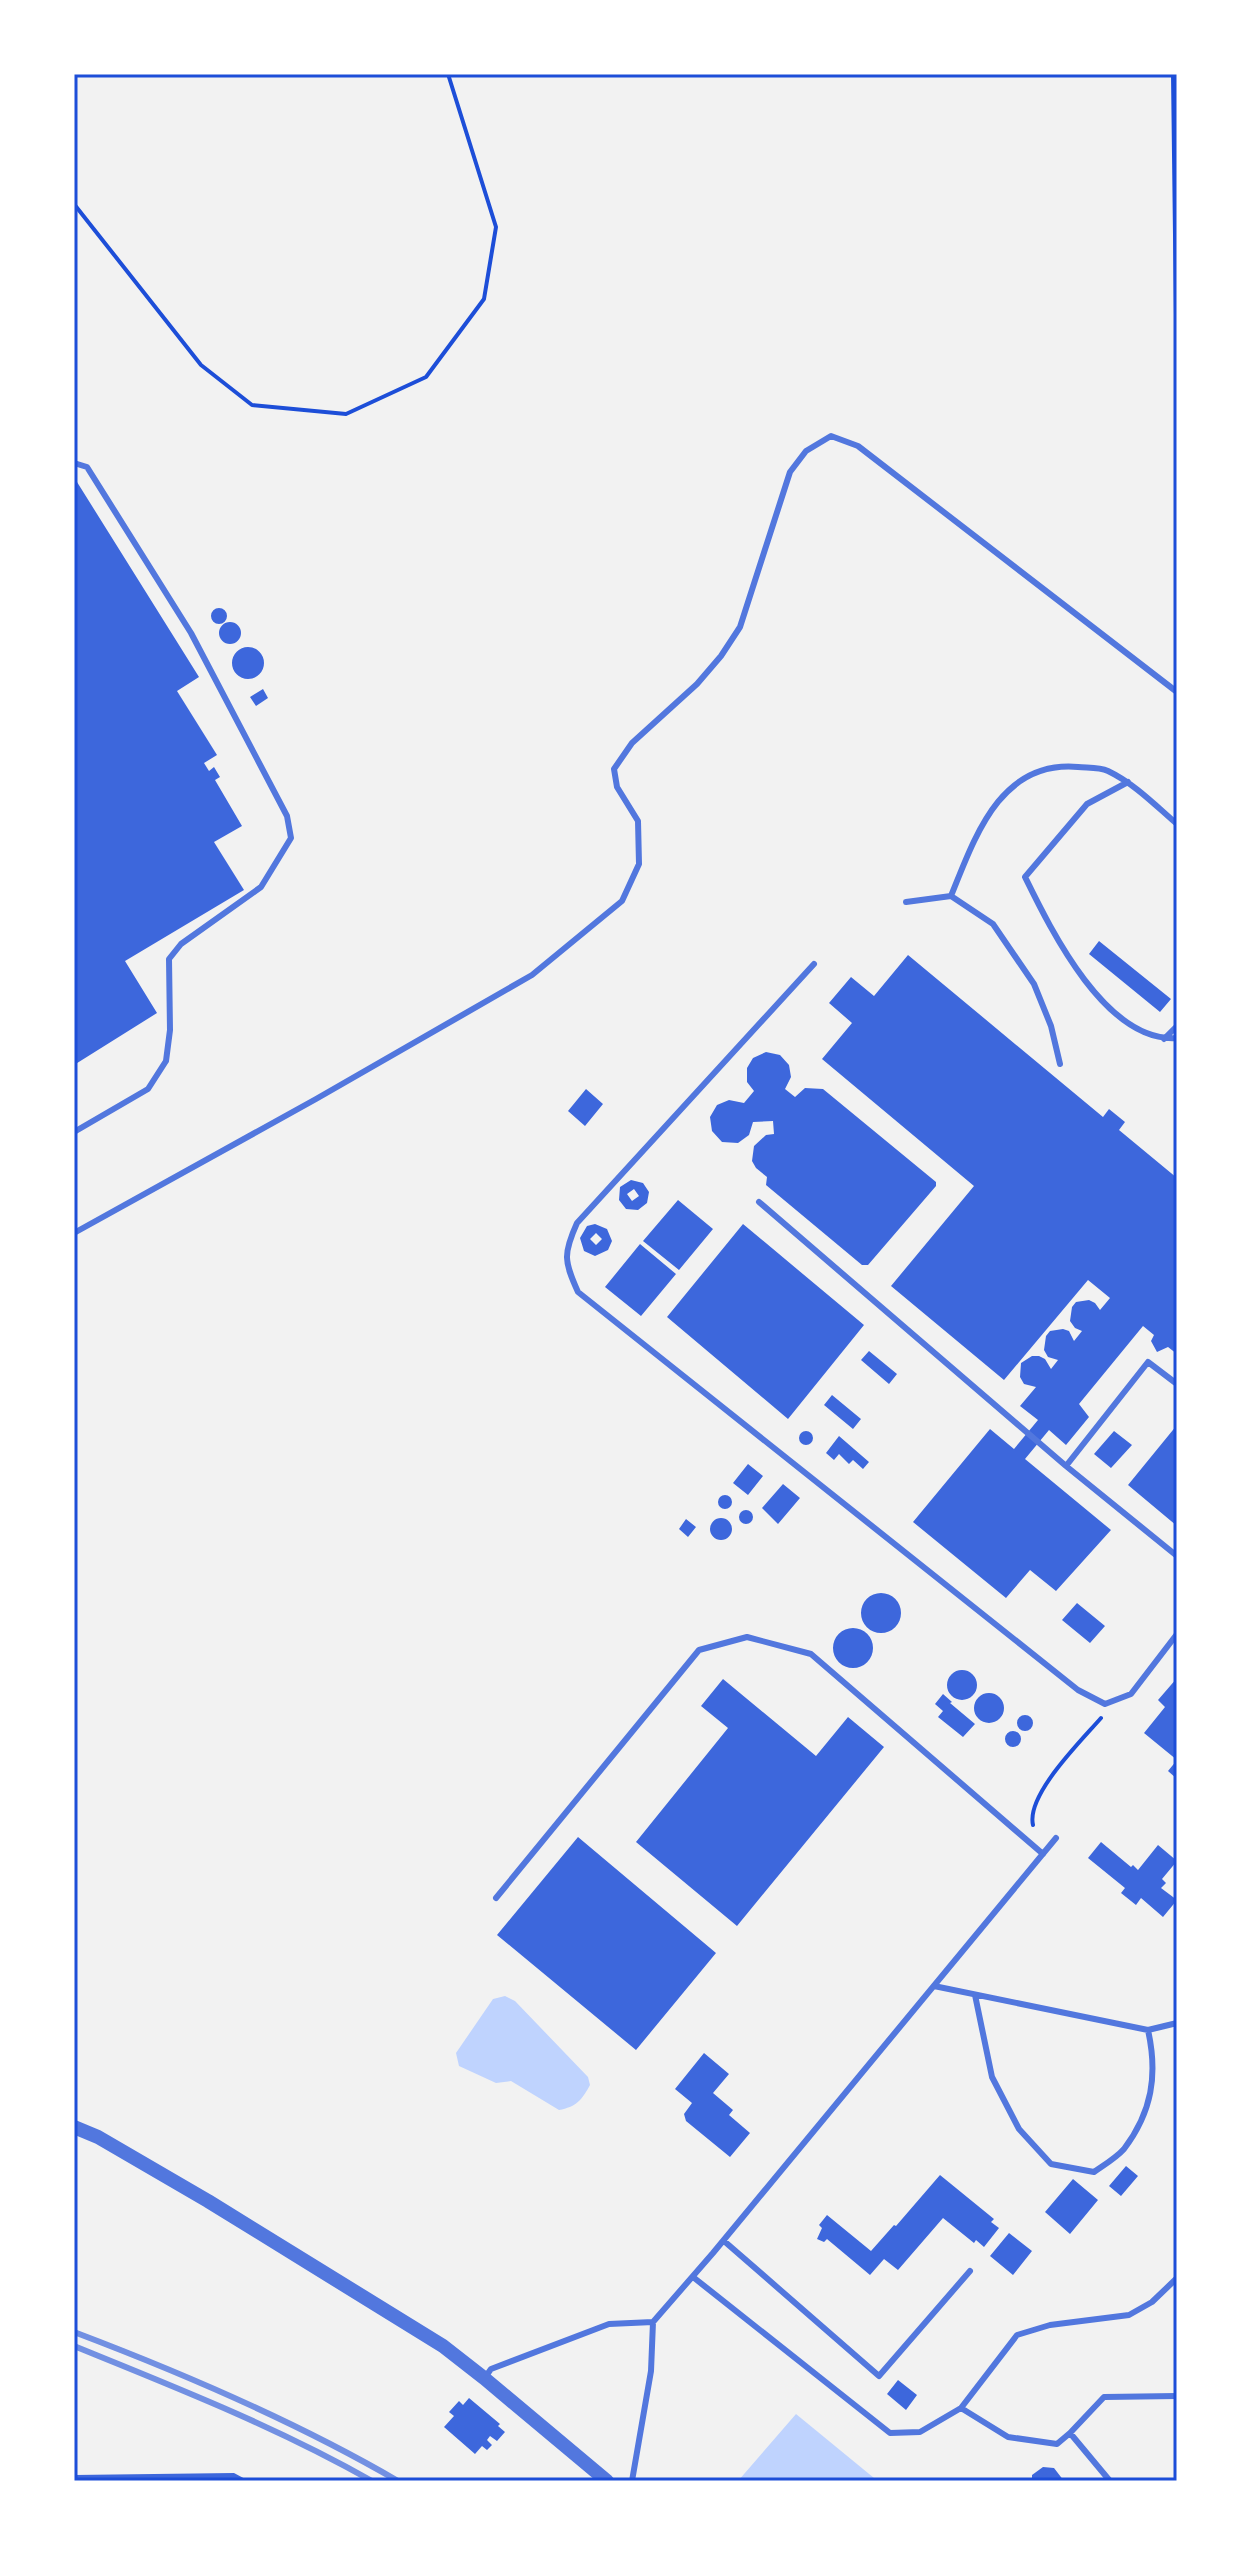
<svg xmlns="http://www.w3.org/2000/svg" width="1251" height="2555" viewBox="0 0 1251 2555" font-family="'PT Sans Narrow',sans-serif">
	<rect width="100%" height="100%" fill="#f2f2f2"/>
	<path fill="#bfd3fe" d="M 505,1996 L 515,2001 L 588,2077 L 590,2085 C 582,2100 576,2107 559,2110 L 511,2081 L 496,2083 L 459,2066 L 456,2053 L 493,1999 Z
		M 796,2414 L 874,2478 L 871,2481 L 738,2481 Z"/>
	<path fill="#3d67dc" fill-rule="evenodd" d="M 77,482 L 199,677 L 177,691 L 217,755 L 204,763 L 209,771 L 214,767 L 220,777 L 215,780 L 242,826 L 214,842 L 244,890 L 125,961 L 157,1013 L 74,1065 L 74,483 Z
		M211 616a8 8 0 1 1 16 0a8 8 0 1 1-16 0Z
		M219 633a11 11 0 1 1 22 0a11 11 0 1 1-22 0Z
		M232 663a16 16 0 1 1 32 0a16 16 0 1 1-32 0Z
		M 263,689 L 268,698 L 256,706 L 250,697 Z
		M 1099,941 L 1171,999 L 1160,1012 L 1089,954 Z
		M 908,955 L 1103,1117 L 1109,1109 L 1125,1122 L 1119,1130 L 1177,1178 L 1177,1354 L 1168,1347 L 1157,1352 L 1151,1341 L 1154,1335 L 1143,1326 L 1079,1404 L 1089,1417 L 1066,1445 L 1049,1430 L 1025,1459 L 1111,1530 L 1056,1591 L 1030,1570 L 1006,1598 L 913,1522 L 990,1429 L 1014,1449 L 1038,1420 L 1020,1406 L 1036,1387 L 1024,1384 L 1020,1377 L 1021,1363 L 1032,1356 L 1039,1356 L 1045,1359 L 1051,1369 L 1058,1360 L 1048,1357 L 1044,1350 L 1046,1336 L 1050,1331 L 1063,1329 L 1069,1331 L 1074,1341 L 1082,1331 L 1075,1328 L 1070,1321 L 1072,1307 L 1076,1302 L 1089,1300 L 1095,1303 L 1100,1310 L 1110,1298 L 1088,1280 L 1004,1380 L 891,1286 L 974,1186 L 822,1059 L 852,1023 L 829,1003 L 851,977 L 874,996 Z
		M 766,1052 L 780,1055 L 789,1065 L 791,1077 L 785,1089 L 795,1097 L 805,1088 L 823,1089 L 936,1182 L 936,1186 L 868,1265 L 862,1265 L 766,1185 L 767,1177 L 756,1168 L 752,1161 L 754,1146 L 766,1135 L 774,1134 L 773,1121 L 753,1122 L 749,1135 L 738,1143 L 722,1142 L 712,1131 L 710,1117 L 717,1105 L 729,1100 L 744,1103 L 754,1091 L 747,1082 L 747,1068 L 753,1058 Z
		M 586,1089 L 603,1104 L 585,1126 L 568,1111 Z
		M 631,1180 L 643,1183 L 649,1192 L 647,1203 L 638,1210 L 626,1209 L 619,1200 L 620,1187 ZM 634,1189 L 639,1196 L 632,1201 L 627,1194 Z
		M 678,1200 L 713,1229 L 679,1270 L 643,1241 Z
		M 595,1224 L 607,1229 L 612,1241 L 608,1250 L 595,1256 L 584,1251 L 580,1238 L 587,1226 ZM 596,1233 L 602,1239 L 596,1245 L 590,1239 Z
		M 743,1224 L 864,1325 L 788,1419 L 667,1317 Z
		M 640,1244 L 676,1274 L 641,1316 L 605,1287 Z
		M 869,1351 L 897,1374 L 889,1384 L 861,1360 Z
		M 832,1395 L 861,1419 L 853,1429 L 824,1405 Z
		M 1177,1425 L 1177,1526 L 1128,1485 Z
		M799 1438a7 7 0 1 1 14 0a7 7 0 1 1-14 0Z
		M 1114,1431 L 1132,1445 L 1111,1468 L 1094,1454 Z
		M 839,1436 L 869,1462 L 863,1469 L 853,1460 L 849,1464 L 839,1454 L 834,1460 L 826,1453 Z
		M 748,1464 L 763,1476 L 748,1495 L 733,1483 Z
		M 783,1484 L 800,1498 L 778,1524 L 762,1508 Z
		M718 1502a7 7 0 1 1 14 0a7 7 0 1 1-14 0Z
		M739 1517a7 7 0 1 1 14 0a7 7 0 1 1-14 0Z
		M710 1529a11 11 0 1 1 22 0a11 11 0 1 1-22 0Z
		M 686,1519 L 696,1527 L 688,1537 L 679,1529 Z
		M861 1613a20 20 0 1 1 40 0a20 20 0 1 1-40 0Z
		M 1077,1603 L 1105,1626 L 1090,1643 L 1062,1620 Z
		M833 1648a20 20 0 1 1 40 0a20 20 0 1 1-40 0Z
		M947 1685a15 15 0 1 1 30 0a15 15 0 1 1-30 0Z
		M 1177,1678 L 1177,1779 L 1168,1771 L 1177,1760 L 1144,1733 L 1165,1707 L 1158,1700 Z
		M 723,1679 L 816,1756 L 848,1717 L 884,1747 L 737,1926 L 636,1842 L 728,1728 L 701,1706 Z
		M974 1708a15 15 0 1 1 30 0a15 15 0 1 1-30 0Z
		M 943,1694 L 952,1702 L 950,1703 L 975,1724 L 963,1737 L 938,1717 L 943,1711 L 935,1704 Z
		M1017 1723a8 8 0 1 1 16 0a8 8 0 1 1-16 0Z
		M1005 1739a8 8 0 1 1 16 0a8 8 0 1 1-16 0Z
		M 578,1837 L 716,1953 L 636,2050 L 497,1935 Z
		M 1101,1842 L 1131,1867 L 1133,1865 L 1138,1870 L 1158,1845 L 1177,1861 L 1162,1879 L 1166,1883 L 1161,1888 L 1177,1900 L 1163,1917 L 1141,1898 L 1136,1905 L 1121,1893 L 1125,1888 L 1088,1858 Z
		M 704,2053 L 729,2074 L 713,2093 L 733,2110 L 729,2115 L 750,2133 L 730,2157 L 686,2121 L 684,2114 L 692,2103 L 675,2089 Z
		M 1126,2166 L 1138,2176 L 1121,2196 L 1109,2186 Z
		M 940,2175 L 994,2219 L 991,2222 L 999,2228 L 984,2247 L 976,2240 L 974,2243 L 943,2218 L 898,2270 L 884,2259 L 870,2275 L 827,2239 L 824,2242 L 817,2239 L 822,2228 L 819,2225 L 827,2215 L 871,2251 L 894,2225 L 896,2226 Z
		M 1073,2179 L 1098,2200 L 1070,2234 L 1045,2212 Z
		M 1009,2233 L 1032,2251 L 1013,2275 L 990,2256 Z
		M 898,2380 L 917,2395 L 906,2410 L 887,2394 Z
		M 469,2398 L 500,2424 L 498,2426 L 505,2432 L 497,2441 L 490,2436 L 487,2440 L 492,2445 L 487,2450 L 482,2446 L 475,2454 L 444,2427 L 454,2416 L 449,2412 L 459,2401 L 463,2405 Z
		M 1043,2467 L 1054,2468 L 1064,2481 L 1032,2481 L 1032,2475 Z
		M 234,2473 L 249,2481 L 74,2481 L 74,2475 Z"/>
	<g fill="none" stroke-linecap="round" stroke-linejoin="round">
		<path stroke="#1d4ed8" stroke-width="4" d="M 1173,74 L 1177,395
			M 74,204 L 201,365 L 252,405 L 346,414 L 426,377 L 484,299 L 496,227 L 448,74
			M 1033,1825 C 1026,1795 1081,1741 1101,1718"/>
		<path stroke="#5277de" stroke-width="6" d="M 74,463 L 87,467 L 191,633 L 287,816 L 291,838 L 261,887 L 181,944 L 169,959 L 170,1030 L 166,1061 L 148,1089 L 74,1132
			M 1128,782 L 1087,804 L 1025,877 C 1051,930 1106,1043 1177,1038
			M 906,902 L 951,896
			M 814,964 L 577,1223 C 563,1254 564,1261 578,1292 L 1078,1690 L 1105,1704 L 1131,1694 L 1177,1634
			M 1164,1039 L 1177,1026
			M 1060,1064 L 1051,1026 L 1034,984 L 993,924 L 951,896 C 975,837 1000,760 1078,767 C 1088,768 1099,767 1108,771 C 1135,784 1155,805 1177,824
			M 759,1202 L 1066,1466 L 1177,1556
			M 74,1233 L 316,1099 L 532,975 L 622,901 L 639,864 L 638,821 L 617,787 L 614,769 L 632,743 L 697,684 L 721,656 L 740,627 L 790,472 L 806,451 L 831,436 L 858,446 L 1177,692
			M 1066,1466 L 1148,1362 L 1177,1384
			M 496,1898 L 699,1650 L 747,1637 L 811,1654 L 1043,1854
			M 934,1986 L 1148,2030 L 1177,2023
			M 975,1995 L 992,2077 L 1019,2129 L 1051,2164 L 1094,2172 C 1104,2165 1116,2158 1124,2149 C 1152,2112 1158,2075 1148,2030
			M 724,2241 L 879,2376 L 970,2271
			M 693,2277 L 890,2433 L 920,2432 L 961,2408 L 1017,2335 L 1050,2325 L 1129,2315 L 1152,2302 L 1177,2278
			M 653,2322 L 713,2253 L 1056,1838
			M 486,2376 L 491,2369 L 609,2324 L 653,2322 L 651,2371 L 632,2481
			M 961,2408 L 1008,2437 L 1057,2444 L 1070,2433 L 1110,2481
			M 1070,2433 L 1104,2397 L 1177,2396"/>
		<path stroke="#5277de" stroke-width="14" d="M 74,2127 L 98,2137 L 208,2201 L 443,2346 L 484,2378 L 607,2481"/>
		<path stroke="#7290e2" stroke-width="6" d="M 74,2332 C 185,2374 295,2421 398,2481
			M 74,2346 C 175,2387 277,2427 372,2481"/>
	</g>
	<rect width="1251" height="2555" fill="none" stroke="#ffffff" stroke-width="152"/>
	<rect x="76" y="76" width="1099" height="2403" fill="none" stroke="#1d4ed8" stroke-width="3"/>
</svg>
